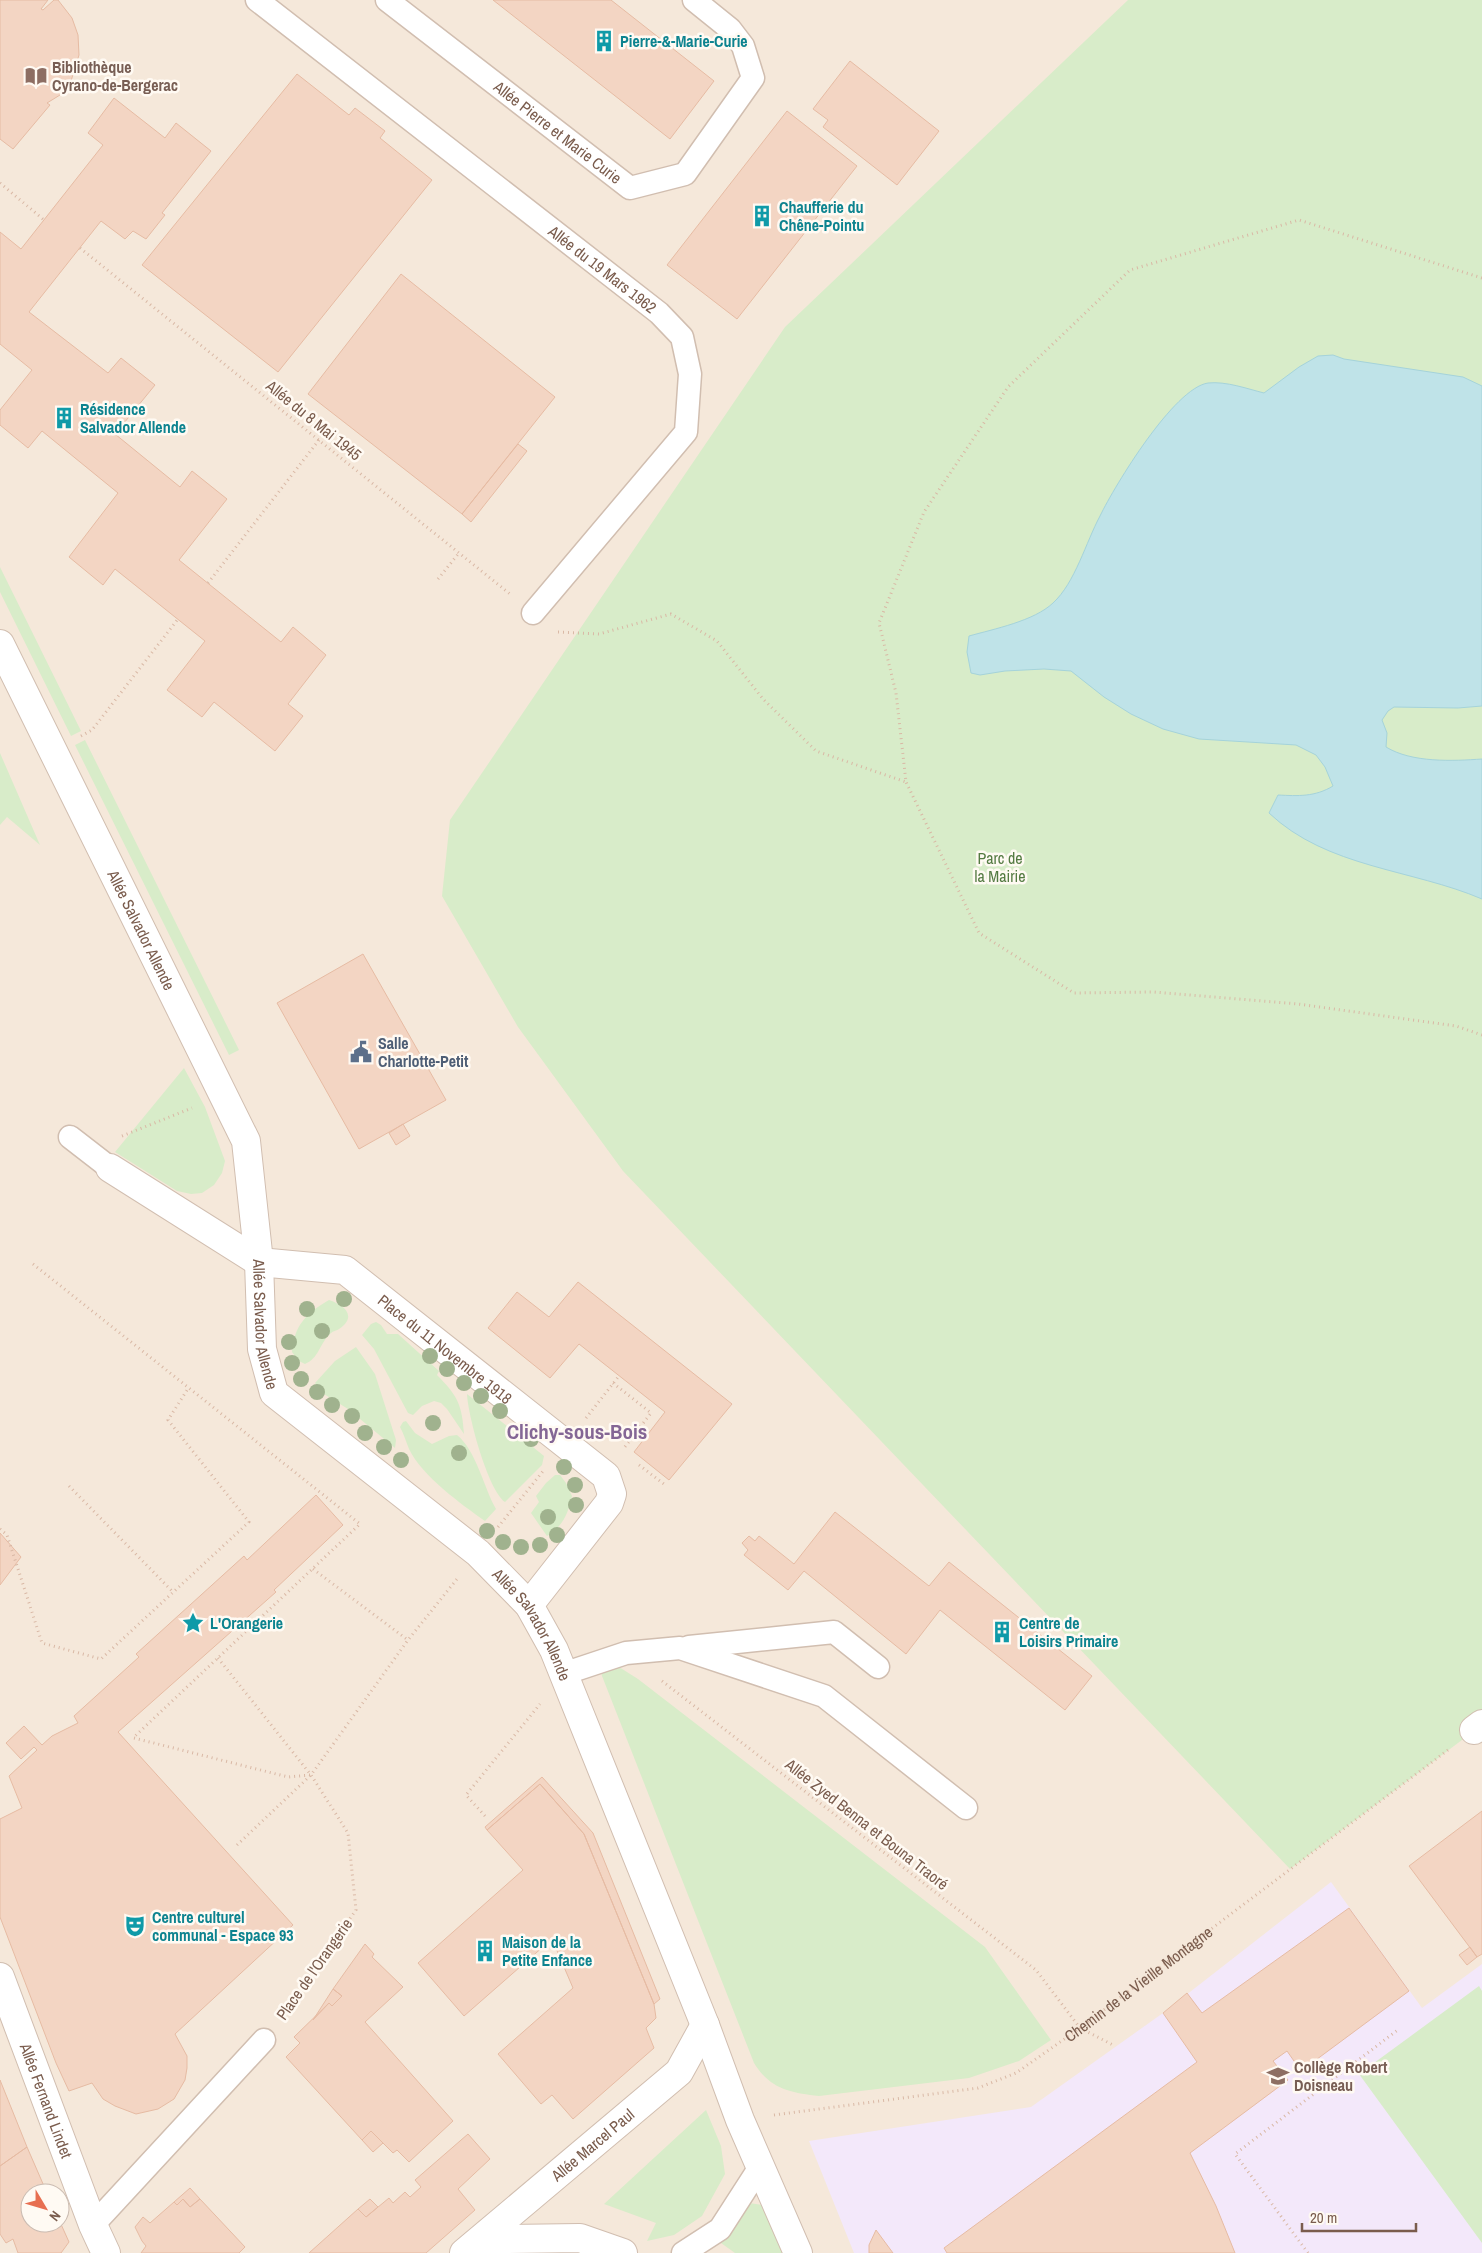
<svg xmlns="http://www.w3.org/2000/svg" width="1482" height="2253" viewBox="0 0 1482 2253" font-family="'Archivo Narrow',sans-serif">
	<rect width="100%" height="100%" fill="#fdf6ec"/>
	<path fill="#f5e8da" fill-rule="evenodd" d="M 0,0 L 1482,0 L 1482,2253 L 0,2253 ZM 30,2193 L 60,2193 L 60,2223 L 30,2223 Z"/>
	<path fill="#f3e8fa" d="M 1331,1882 L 1422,2008 L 1482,1964 L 1482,2253 L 854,2253 L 809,2141 L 1031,2107 L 1163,2013 Z"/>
	<path fill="#d8ecc9" d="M 1128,0 L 1482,0 L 1482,1725 L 1290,1869 L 623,1171 L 518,1027 L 442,896 L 450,820 L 785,327 Z
		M 0,567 L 81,731 L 71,736 L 0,592 Z
		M 85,740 L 239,1050 L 229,1055 L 75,745 Z
		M 0,753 L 40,845 L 7,817 L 0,825 Z
		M 184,1068 L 205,1107 L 225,1161 L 222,1173 L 214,1185 L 202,1193 L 191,1194 L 177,1191 L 115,1152 Z
		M 329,1300 C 344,1305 358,1316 339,1329 C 336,1331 332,1331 329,1335 C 319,1345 319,1358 305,1364 L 299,1361 L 292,1352 C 294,1326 306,1313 329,1300 Z
		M 376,1322 L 381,1325 L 387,1334 L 398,1334 L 439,1371 L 437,1375 C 458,1396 462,1405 464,1434 L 447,1409 L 441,1403 L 434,1401 L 422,1406 L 413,1415 L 408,1413 L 374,1349 L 362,1335 L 371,1324 Z
		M 356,1347 L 375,1374 L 396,1440 L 395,1448 L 348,1409 L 324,1394 L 315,1383 L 335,1361 Z
		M 467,1394 L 544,1456 L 542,1465 L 505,1502 C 488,1490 468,1416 467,1394 Z
		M 406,1421 L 415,1433 L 432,1444 L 449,1436 L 457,1435 C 476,1450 484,1488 496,1509 L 485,1521 C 461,1504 422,1476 409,1449 C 406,1442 404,1434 400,1427 L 403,1422 Z
		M 555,1475 L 560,1475 L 566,1483 L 572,1496 C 568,1514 563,1526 547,1536 L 531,1513 L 539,1502 L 536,1496 L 546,1483 Z
		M 619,1667 L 638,1679 L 985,1947 L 1051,2040 L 1019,2061 L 969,2078 L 819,2096 C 790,2093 770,2089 754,2063 L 602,1676 L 601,1671 Z
		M 1479,1986 L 1482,1991 L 1482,2243 L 1359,2074 Z
		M 706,2110 L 721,2146 L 725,2174 L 702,2216 L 674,2235 L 647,2241 L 656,2223 L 604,2204 Z
		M 749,2203 L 768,2206 L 783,2253 L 735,2253 L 721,2243 Z"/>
	<path fill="#bfe3e8" stroke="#a5d3da" d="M 1333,355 L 1344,359 L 1463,377 L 1482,386 L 1482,706 L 1458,708 L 1394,707 L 1388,711 L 1382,720 L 1387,733 L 1386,747 C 1412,763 1453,761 1482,759 L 1482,899 C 1412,869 1327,868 1269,813 L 1278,795 C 1298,796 1315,797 1333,786 L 1325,767 L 1316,755 L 1296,745 L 1199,739 L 1163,729 L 1131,714 L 1104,697 L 1071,671 L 1044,669 L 1005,671 L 980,675 L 971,673 L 967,652 L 969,636 C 994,629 1034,621 1053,603 C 1075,583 1086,542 1100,516 C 1115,485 1174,388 1208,383 C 1226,381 1248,389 1264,393 L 1299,367 L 1318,356 Z"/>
	<path fill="#f3d5c3" stroke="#e6bba3" d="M 0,0 L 48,0 L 41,9 L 43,10 L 54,0 L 58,0 L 72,18 L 78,35 L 79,55 L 71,81 L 60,95 L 47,103 L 50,105 L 13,149 L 0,139 Z
		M 493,0 L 611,0 L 714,81 L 670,139 Z
		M 850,61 L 939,131 L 897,185 L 823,127 L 828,120 L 813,109 Z
		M 297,74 L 349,115 L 355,108 L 385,131 L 380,138 L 432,180 L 278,372 L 142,265 Z
		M 114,98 L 165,138 L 176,123 L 211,151 L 162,213 L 165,215 L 146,239 L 133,231 L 125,239 L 101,221 L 29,312 L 108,373 L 121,358 L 155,385 L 115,434 L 180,487 L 192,471 L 227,499 L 179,560 L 281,642 L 293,627 L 326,655 L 288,704 L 303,716 L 275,751 L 214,702 L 202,717 L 167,690 L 205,641 L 115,569 L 103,585 L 69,557 L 118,493 L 42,431 L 28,448 L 0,425 L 0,410 L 32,370 L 0,344 L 0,232 L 21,249 L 103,145 L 88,133 Z
		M 787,111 L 857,166 L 737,319 L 667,265 Z
		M 401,274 L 555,397 L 462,514 L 308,394 Z
		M 518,444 L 527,451 L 471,522 L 462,514 Z
		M 363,954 L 446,1100 L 359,1149 L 277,1003 Z
		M 403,1124 L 410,1136 L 396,1145 L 389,1133 Z
		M 578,1282 L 732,1404 L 669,1480 L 634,1452 L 665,1412 L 579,1344 L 550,1378 L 488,1328 L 517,1292 L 549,1317 Z
		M 316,1495 L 343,1525 L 274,1590 L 276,1592 L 118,1732 L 293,1925 L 175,2034 L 187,2056 L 187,2068 L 185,2080 L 174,2099 L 158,2109 L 136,2114 L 115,2106 L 103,2099 L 92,2083 L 69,2091 L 56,2063 L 0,1917 L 0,1819 L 22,1808 L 9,1776 L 37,1750 L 34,1747 L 21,1759 L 6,1743 L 24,1726 L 42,1745 L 52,1736 L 78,1723 L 74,1716 L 139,1657 L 136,1654 L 244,1556 L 247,1560 Z
		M 835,1512 L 929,1586 L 949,1562 L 1092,1676 L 1065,1710 L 940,1610 L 906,1654 L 804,1571 L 788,1590 L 744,1555 L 748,1550 L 742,1543 L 749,1536 L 755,1541 L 759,1536 L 794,1564 Z
		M 0,1533 L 21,1557 L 0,1585 Z
		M 542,1777 L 593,1833 L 660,1999 L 654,2004 L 584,1834 L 540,1784 L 487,1830 L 485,1827 Z
		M 540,1784 L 584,1834 L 654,2004 L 656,2018 L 646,2028 L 654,2048 L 573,2119 L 552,2095 L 541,2104 L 498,2054 L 573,1988 L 552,1939 L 464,2016 L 418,1963 L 523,1870 L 487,1830 Z
		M 1482,1811 L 1482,1954 L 1477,1957 L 1409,1866 Z
		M 1349,1908 L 1409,1991 L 1301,2071 L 1287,2051 L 1273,2061 L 1288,2080 L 1190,2153 L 1216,2206 L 1235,2253 L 947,2253 L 944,2248 L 1197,2062 L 1163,2013 L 1187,1993 L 1202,2013 Z
		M 365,1944 L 374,1954 L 372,1957 L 403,1987 L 365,2022 L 453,2121 L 409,2162 L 397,2150 L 393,2153 L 371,2131 L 362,2140 L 286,2057 L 300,2043 L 294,2037 L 329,2003 L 332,2006 L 342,1996 L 333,1989 Z
		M 1470,1947 L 1477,1957 L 1467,1965 L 1459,1955 Z
		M 333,1989 L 342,1996 L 332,2006 L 329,2003 L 313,2020 Z
		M 0,2080 L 27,2147 L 0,2166 Z
		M 371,2131 L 383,2143 L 373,2152 L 362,2140 Z
		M 468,2134 L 490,2159 L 458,2189 L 475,2210 L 426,2253 L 309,2253 L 358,2209 L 366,2217 L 389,2198 L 393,2203 L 405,2192 L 410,2197 L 421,2187 L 415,2180 Z
		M 27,2147 L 47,2193 L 30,2193 L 30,2223 L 60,2222 L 69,2242 L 61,2253 L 18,2253 L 13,2239 L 6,2243 L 0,2234 L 0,2166 Z
		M 190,2188 L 200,2199 L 190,2207 L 183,2199 L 177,2205 L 174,2202 Z
		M 183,2199 L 190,2207 L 200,2199 L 245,2247 L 239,2253 L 141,2253 L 146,2246 L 142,2241 L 135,2227 L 143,2217 L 150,2223 L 174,2202 L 177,2205 Z
		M 370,2199 L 378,2207 L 366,2217 L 358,2209 Z
		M 876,2230 L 893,2253 L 869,2253 L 869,2245 Z"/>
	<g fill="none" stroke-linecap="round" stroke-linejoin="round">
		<g stroke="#d1beb0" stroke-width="25">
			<g id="lane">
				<path id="s2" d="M 257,0 L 659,313 L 682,337 L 690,374 L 686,432 L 533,613"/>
				<path id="s3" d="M 387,0 L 630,188 L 685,174 L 753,78 L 743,46 L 730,29 L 694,0"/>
				<path d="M 70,1137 L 110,1168"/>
				<path d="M 689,1647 L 834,1632 L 878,1667"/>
				<path d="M 563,1674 L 626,1653 L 680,1648 L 824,1696 L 966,1808"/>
				<path d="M 93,2225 L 264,2040"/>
				<path d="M 683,2253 L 720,2229 L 760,2167"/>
			</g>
		</g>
		<g stroke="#d1beb0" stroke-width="30">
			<g id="street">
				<path id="s4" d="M 0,644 L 246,1141 L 259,1262 L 262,1349 L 274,1393 L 478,1553 L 529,1605 L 554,1650 L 705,2025 L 740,2120 L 798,2253"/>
				<path id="s5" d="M 110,1168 L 259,1262 L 345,1270 L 606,1476 L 612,1494 L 609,1503 L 529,1605"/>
				<path d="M 1474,1730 L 1482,1724"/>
				<path id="s6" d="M 0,1977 L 93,2225 L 106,2253"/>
				<path d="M 475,2246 L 503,2239 L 580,2238 L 623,2253"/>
				<path id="s7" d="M 464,2253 L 679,2072 L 705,2025"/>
			</g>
		</g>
		<g stroke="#d9b8a5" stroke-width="3" stroke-dasharray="1 4" stroke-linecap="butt">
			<path d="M 0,183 L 44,220"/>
			<path d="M 80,248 L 510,594"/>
			<path d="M 1482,278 L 1299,220 L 1130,270 L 1008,387 L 924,512 L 879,623 L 896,693 L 906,782 L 979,933 L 1074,993 L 1154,992 L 1298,1004 L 1456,1026 L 1482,1035"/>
			<path d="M 438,579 L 459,553"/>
			<path d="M 208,583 L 319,440"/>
			<path d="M 558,632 L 599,634 L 671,614 L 717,641 L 763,699 L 816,751 L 906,782"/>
			<path d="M 81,736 L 92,730 L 178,619"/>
			<path d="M 122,1136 L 192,1108"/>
			<path d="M 33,1264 L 360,1524 L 134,1737"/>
			<path d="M 613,1383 L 651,1413 L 624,1448"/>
			<path d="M 586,1418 L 619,1376"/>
			<path d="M 639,1465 L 664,1484"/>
			<path d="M 69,1486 L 173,1592"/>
			<path d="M 498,1527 L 544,1470"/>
			<path d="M 0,1529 L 7,1535 L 42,1643 L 101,1659 L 249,1522 L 168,1420 L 189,1387"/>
			<path d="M 313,1569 L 408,1640"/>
			<path d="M 218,1658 L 311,1775 L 348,1833 L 356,1910 L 281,2015"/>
			<path d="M 662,1681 L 1036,1970 L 1080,2028 L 1115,2046"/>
			<path d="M 134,1738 L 288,1777 L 310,1775"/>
			<path d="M 485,1816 L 466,1795 L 540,1704"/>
			<path d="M 237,1845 L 311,1775 L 408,1640 L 457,1579"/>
			<path id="s1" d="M 774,2115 L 978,2088 L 1016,2073 L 1080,2028 L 1448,1750"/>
			<path d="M 1308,2253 L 1235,2154 L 1399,2029"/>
		</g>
		<use href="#lane" stroke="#fff" stroke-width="22"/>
		<use href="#street" stroke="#fff" stroke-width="28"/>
	</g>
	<g fill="#a0b28e">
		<circle cx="344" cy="1299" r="8"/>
		<circle cx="307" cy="1309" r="8"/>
		<circle cx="322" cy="1331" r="8"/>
		<circle cx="289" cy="1342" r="8"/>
		<circle cx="430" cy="1356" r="8"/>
		<circle cx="292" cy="1363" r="8"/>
		<circle cx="447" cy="1369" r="8"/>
		<circle cx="301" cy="1379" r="8"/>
		<circle cx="464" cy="1383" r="8"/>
		<circle cx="317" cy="1392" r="8"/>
		<circle cx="481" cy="1396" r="8"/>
		<circle cx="332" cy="1405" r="8"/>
		<circle cx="500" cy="1411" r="8"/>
		<circle cx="352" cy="1416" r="8"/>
		<circle cx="433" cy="1423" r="8"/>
		<circle cx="365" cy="1433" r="8"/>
		<circle cx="531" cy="1439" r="8"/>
		<circle cx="384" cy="1447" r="8"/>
		<circle cx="459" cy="1453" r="8"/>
		<circle cx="401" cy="1460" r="8"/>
		<circle cx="564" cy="1467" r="8"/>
		<circle cx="575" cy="1485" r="8"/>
		<circle cx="576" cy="1505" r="8"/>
		<circle cx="548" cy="1517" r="8"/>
		<circle cx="487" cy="1531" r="8"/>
		<circle cx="557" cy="1535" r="8"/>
		<circle cx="503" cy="1542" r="8"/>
		<circle cx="540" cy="1545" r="8"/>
		<circle cx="521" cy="1547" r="8"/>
	</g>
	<defs>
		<g id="building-bare" transform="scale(1.725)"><path d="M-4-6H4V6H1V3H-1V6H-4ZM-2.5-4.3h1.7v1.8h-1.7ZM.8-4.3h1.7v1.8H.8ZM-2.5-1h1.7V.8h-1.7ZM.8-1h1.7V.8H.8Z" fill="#0f9aa8" stroke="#fffaf3" stroke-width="2.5" paint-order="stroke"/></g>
		<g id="library-bare" transform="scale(1.725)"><path d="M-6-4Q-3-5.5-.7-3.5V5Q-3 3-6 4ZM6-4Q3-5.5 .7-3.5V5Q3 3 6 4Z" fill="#8d6e63" stroke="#fffaf3" stroke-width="2.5" paint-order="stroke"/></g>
		<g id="civic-bare" transform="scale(1.725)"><path d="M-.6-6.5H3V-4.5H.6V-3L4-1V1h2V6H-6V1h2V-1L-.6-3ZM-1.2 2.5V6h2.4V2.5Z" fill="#5c6f8a" stroke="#fffaf3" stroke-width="2.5" paint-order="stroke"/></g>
		<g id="sight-bare" transform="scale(1.725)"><path d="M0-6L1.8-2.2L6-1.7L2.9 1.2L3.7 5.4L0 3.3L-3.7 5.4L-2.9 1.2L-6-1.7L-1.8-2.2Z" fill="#0f9aa8" stroke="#fffaf3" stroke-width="2.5" paint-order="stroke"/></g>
		<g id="theatre-bare" transform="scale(1.725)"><path d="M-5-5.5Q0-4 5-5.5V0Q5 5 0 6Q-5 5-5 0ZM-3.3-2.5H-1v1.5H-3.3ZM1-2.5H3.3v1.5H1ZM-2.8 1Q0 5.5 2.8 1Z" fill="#0f9aa8" stroke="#fffaf3" stroke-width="2.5" paint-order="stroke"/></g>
		<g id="school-bare" transform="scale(1.725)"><path d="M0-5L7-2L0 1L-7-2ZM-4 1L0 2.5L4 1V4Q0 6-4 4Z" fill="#8d6e63" stroke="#fffaf3" stroke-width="2.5" paint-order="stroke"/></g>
	</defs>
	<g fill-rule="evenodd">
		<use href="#building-bare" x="604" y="41"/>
		<use href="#library-bare" x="36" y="76"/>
		<use href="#building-bare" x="762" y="216"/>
		<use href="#building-bare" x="64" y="418"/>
		<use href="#civic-bare" x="361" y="1052"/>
		<use href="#sight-bare" x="193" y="1623"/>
		<use href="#building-bare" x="1002" y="1632"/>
		<use href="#theatre-bare" x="135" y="1926"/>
		<use href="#building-bare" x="485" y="1951"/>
		<use href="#school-bare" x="1278" y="2076"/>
	</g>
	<g text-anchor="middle" stroke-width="5" stroke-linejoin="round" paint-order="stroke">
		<g font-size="16" font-weight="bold" fill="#0d838f" stroke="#fffaf3" text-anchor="start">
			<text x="620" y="47">Pierre-&amp;-Marie-Curie</text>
			<text x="779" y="213">Chaufferie du<tspan x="779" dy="18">Chêne-Pointu</tspan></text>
			<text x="80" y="415">Résidence<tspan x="80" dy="18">Salvador Allende</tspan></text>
			<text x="210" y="1629">L'Orangerie</text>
			<text x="1019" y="1629">Centre de<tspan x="1019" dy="18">Loisirs Primaire</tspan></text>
			<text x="152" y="1923">Centre culturel<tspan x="152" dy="18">communal - Espace 93</tspan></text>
			<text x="502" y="1948">Maison de la<tspan x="502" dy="18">Petite Enfance</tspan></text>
		</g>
		<g font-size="16" font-weight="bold" fill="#785e54" stroke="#fffaf3" text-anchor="start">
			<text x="52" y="73">Bibliothèque<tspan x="52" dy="18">Cyrano-de-Bergerac</tspan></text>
			<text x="1294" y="2073">Collège Robert<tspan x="1294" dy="18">Doisneau</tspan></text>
		</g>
		<g font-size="16" fill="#7a5c4d" stroke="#fffaf3">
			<text dy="6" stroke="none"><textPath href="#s3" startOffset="216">Allée Pierre et Marie Curie</textPath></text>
			<text dy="6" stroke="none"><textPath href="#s2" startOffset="438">Allée du 19 Mars 1962</textPath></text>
			<text transform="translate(314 420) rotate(39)" y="6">Allée du 8 Mai 1945</text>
			<text dy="6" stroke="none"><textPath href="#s4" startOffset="319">Allée Salvador Allende</textPath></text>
			<text dy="6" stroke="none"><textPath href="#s4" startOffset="739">Allée Salvador Allende</textPath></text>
			<text dy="6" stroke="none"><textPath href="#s5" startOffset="390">Place du 11 Novembre 1918</textPath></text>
			<text dy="6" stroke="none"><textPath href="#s4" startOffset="1159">Allée Salvador Allende</textPath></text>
			<text transform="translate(867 1824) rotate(38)" y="6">Allée Zyed Benna et Bouna Traoré</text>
			<text transform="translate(314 1969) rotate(-55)" y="6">Place de l'Orangerie</text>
			<text dy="6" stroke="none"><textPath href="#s1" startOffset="398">Chemin de la Vieille Montagne</textPath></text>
			<text dy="6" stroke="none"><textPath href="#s6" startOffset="132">Allée Fernand Lindet</textPath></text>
			<text dy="6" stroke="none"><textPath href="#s7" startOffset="168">Allée Marcel Paul</textPath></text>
		</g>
		<g font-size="16" fill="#537a41" stroke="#fffaf3">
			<text x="1000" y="864">Parc de<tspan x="1000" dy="18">la Mairie</tspan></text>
		</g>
		<g font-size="16" font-weight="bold" fill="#4e5e75" stroke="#fffaf3" text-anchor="start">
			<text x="378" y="1049">Salle<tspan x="378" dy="18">Charlotte-Petit</tspan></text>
		</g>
		<g font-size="21" font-weight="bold" fill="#846695" stroke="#fffaf3">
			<text x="577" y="1439">Clichy-sous-Bois</text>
		</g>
	</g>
	<g transform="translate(45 2208) rotate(128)"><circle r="24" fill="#fffaf3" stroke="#cabbb1"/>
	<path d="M0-4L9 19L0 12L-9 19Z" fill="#e76f51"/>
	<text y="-8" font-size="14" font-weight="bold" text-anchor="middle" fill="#7a5c4d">N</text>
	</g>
	<path d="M1302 2223v8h114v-8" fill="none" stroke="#7a5c4d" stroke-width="2.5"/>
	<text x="1310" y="2223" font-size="15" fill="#7a5c4d" stroke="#fffaf3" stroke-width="4" paint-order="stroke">20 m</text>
</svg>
